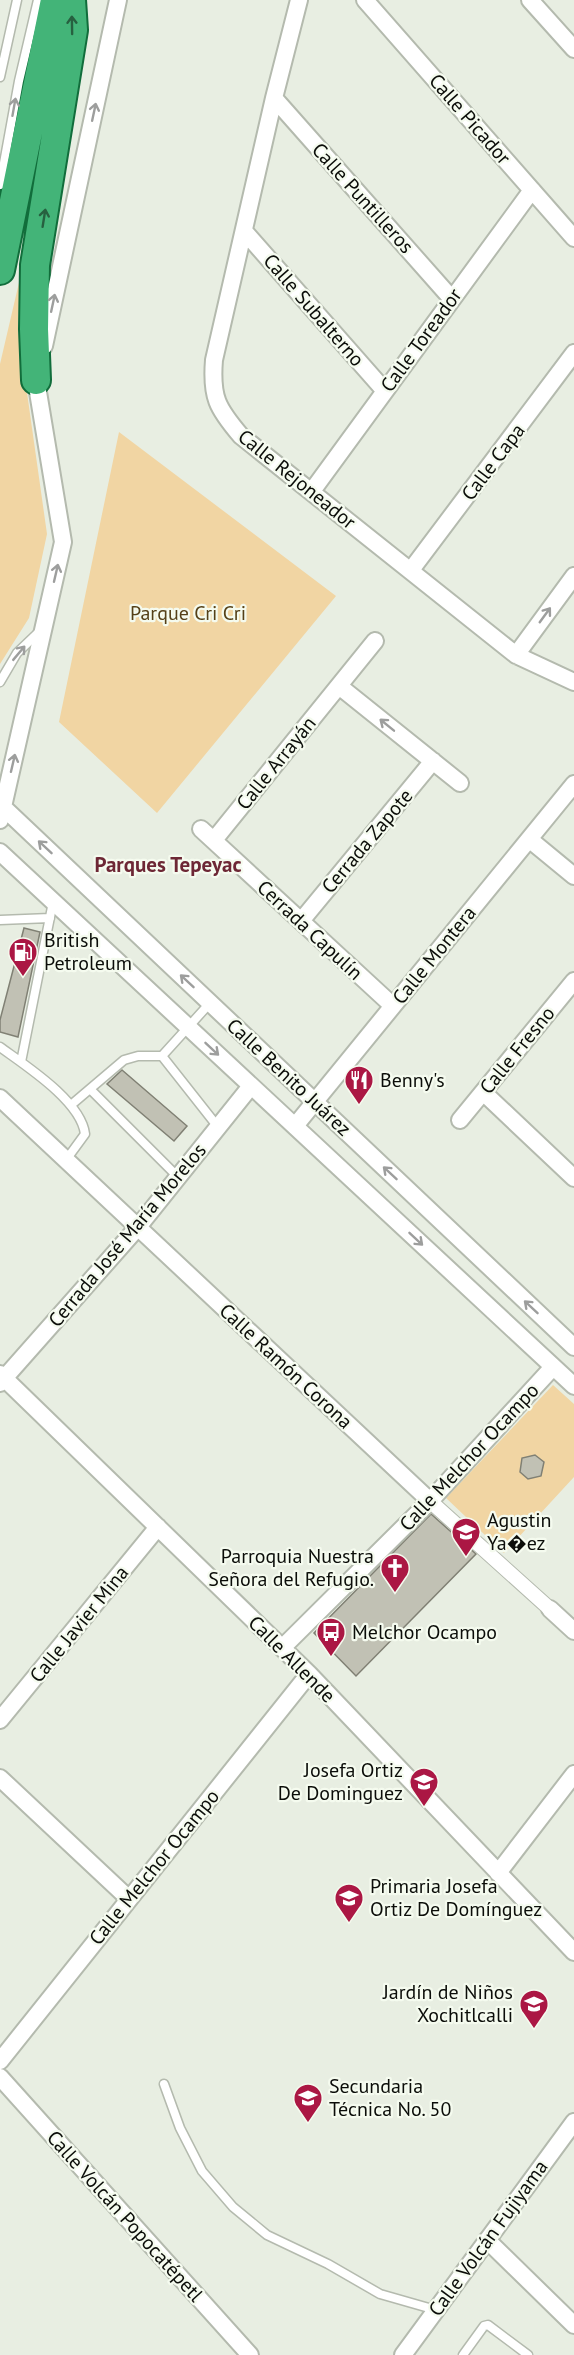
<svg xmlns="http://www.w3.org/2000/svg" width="574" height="2355" viewBox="0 0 574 2355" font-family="'PT Sans',sans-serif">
	<rect width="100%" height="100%" fill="#e8eee2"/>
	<path fill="#f1d5a3" d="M 21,274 L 18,329 L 47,534 L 29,618 L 0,664 L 0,364 Z
		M 119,432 L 336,596 L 157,813 L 59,722 Z
		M 553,1385 L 574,1404 L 574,1477 L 504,1553 L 446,1498 Z"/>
	<path fill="#c1c1b4" stroke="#808074" stroke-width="1.5" d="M 24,928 L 40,932 L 18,1037 L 0,1032 L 0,1020 Z
		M 122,1070 L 187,1126 L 174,1141 L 107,1084 Z
		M 535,1455 L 544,1462 L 541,1476 L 528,1479 L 520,1472 L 522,1458 Z
		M 431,1514 L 476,1554 L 356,1676 L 314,1633 Z"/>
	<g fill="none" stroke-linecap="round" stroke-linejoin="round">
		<g stroke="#b4baae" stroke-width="11">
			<path id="service" d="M 0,77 L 17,0
				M 0,185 L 19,81 L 38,0
				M 0,682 L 17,653 L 40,631
				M 0,920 L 50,918
				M 0,1047 C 26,1066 81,1101 85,1134 L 66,1160
				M 162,1056 L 210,1003
				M 21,1062 L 53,902
				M 91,1090 L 178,1177
				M 71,1105 L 124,1060 L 138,1056 L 162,1056 L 218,1127
				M 164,2084 L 180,2128 L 202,2171 L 233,2207 L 267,2235 L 328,2264 L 380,2294 L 436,2310
				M 463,2355 L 484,2326 L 488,2325 L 528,2355"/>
		</g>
		<g stroke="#b4baae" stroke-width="16">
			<path id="pedestrian" d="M 430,1501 L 550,1609"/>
		</g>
		<g stroke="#b4baae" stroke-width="20">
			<path id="minor" d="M 299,0 L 274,98 L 214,360 C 211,397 217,408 241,436 L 516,655 L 574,682
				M 365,0 L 574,238
				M 530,0 L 574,49
				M 274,98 L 451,298
				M 244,231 L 384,390
				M 44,346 L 118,0
				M 312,491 L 532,190
				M 411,570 L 574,353
				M 516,655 L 574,576
				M 339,686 L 460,783
				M 3,807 L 574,1347
				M 0,820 L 63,542 L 36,380 L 38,372
				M 201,829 L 393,1006
				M 529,839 L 574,876
				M 214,840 L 375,641
				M 0,852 L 574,1386
				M 301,921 L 433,761
				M 483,1092 L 574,1178
				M 0,1098 L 430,1501
				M 460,1120 L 574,981
				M 295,1126 L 574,784
				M 0,1374 L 309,1674 L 574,1952
				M 0,1383 L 138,1227 L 251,1086
				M 550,1609 L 574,1631
				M 282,1648 L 430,1501 L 553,1367
				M 0,1720 L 158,1527
				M 0,1778 L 128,1898
				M 498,1873 L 574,1774
				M 0,2061 L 309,1674
				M 0,2077 L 250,2355
				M 487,2240 L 574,2325
				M 403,2355 L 574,2122"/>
		</g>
		<g stroke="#116d3b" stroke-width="32">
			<path id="trunk" d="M 0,270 L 55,0
				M 36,380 L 34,329 L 35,265 L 73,30 L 71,0"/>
		</g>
		<use href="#service" stroke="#fff" stroke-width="8"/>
		<use href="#pedestrian" stroke="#fff" stroke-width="14"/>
		<use href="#minor" stroke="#fff" stroke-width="16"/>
		<use href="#trunk" stroke="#43b478" stroke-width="28"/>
	</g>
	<defs><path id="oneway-shaft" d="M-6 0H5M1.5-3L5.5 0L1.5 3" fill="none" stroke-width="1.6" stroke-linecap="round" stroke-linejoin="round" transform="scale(1.5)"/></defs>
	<g stroke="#276040">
		<use href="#oneway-shaft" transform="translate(72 25) rotate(-91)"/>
		<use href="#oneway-shaft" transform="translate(44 218) rotate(-81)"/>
	</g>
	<g stroke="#9d9e9d">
		<use href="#oneway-shaft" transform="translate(14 107) rotate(-80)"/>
		<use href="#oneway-shaft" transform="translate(94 112) rotate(-78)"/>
		<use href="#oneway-shaft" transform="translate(53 303) rotate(-78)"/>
		<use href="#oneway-shaft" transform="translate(56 573) rotate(-77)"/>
		<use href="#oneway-shaft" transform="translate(545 615) rotate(-54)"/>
		<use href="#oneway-shaft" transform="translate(19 653) rotate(-50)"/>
		<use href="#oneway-shaft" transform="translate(387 725) rotate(-141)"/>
		<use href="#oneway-shaft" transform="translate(13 763) rotate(-77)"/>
		<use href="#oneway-shaft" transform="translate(45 847) rotate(-137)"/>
		<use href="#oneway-shaft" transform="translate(187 981) rotate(-137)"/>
		<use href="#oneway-shaft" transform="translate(212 1049) rotate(43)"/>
		<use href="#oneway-shaft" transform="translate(390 1173) rotate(-137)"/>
		<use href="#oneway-shaft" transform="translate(416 1239) rotate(43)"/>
		<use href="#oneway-shaft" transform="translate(531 1307) rotate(-137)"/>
	</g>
	<defs>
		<g id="fuel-pin" transform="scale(1.5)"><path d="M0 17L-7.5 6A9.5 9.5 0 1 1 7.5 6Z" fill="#ab1744" stroke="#f5fbef"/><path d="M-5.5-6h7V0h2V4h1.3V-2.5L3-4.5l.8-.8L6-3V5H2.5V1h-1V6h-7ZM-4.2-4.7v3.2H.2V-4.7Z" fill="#fff"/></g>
		<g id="restaurant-pin" transform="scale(1.5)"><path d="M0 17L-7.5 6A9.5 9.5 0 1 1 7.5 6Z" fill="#ab1744" stroke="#f5fbef"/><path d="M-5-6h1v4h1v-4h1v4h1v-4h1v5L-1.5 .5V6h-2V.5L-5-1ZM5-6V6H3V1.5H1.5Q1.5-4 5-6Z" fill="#fff"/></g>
		<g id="school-pin" transform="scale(1.5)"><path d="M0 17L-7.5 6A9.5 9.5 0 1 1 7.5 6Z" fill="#ab1744" stroke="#f5fbef"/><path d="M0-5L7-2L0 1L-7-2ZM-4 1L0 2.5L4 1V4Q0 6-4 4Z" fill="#fff"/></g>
		<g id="church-pin" transform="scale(1.5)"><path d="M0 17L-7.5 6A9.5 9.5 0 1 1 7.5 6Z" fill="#ab1744" stroke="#f5fbef"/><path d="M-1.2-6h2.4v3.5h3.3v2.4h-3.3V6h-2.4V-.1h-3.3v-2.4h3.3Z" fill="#fff"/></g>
		<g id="bus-pin" transform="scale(1.5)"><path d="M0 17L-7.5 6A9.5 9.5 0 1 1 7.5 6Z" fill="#ab1744" stroke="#f5fbef"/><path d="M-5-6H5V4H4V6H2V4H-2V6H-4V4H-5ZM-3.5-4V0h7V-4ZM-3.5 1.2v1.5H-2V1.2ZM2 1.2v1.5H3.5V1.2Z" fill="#fff"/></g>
	</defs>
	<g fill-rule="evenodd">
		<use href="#fuel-pin" x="23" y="952"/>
		<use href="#restaurant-pin" x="359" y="1080"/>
		<use href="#school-pin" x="466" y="1532"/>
		<use href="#church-pin" x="395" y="1568"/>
		<use href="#bus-pin" x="331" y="1632"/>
		<use href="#school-pin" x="424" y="1782"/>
		<use href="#school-pin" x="349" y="1898"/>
		<use href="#school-pin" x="534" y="2004"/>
		<use href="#school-pin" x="308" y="2098"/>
	</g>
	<g text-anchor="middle" stroke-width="4.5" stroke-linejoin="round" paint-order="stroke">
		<g font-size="20" fill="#0b0d09" stroke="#f5fbef">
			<text transform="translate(470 119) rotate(49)" y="7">Calle Picador</text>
			<text transform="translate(363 198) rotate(48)" y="7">Calle Puntilleros</text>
			<text transform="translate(314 310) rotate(49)" y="7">Calle Subalterno</text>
			<text transform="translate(421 340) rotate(-54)" y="7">Calle Toreador</text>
			<text transform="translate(493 462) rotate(-53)" y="7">Calle Capa</text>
			<text transform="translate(297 479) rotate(39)" y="7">Calle Rejoneador</text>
			<text transform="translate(276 763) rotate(-51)" y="7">Calle Arrayán</text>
			<text transform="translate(367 841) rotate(-50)" y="7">Cerrada Zapote</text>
			<text transform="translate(310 930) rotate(43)" y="7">Cerrada Capulín</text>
			<text transform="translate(434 955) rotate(-51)" y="7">Calle Montera</text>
			<text transform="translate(517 1050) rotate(-51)" y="7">Calle Fresno</text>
			<text transform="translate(289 1077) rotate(43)" y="7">Calle Benito Juárez</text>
			<text transform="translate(127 1235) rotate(-50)" y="7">Cerrada José María Morelos</text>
			<text transform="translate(286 1366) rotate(43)" y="7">Calle Ramón Corona</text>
			<text transform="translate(469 1457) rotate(-47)" y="7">Calle Melchor Ocampo</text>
			<text transform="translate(79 1624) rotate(-51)" y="7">Calle Javier Mina</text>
			<text transform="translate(292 1659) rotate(45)" y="7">Calle Allende</text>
			<text transform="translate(154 1867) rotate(-51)" y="7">Calle Melchor Ocampo</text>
			<text transform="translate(125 2216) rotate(48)" y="7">Calle Volcán Popocatépetl</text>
			<text transform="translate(488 2238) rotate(-54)" y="7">Calle Volcán Fujiyama</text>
		</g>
		<g font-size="20" fill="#554017" stroke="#f5fbef">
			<text x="188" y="620">Parque Cri Cri</text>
		</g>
		<g font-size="20" fill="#0b0d09" stroke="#f5fbef" text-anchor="start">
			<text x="44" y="947">British<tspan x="44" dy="23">Petroleum</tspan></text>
			<text x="380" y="1087">Benny's</text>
			<text x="487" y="1527">Agustin<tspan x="487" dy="23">Ya�ez</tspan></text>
			<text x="374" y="1563" text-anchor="end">Parroquia Nuestra<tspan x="374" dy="23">Señora del Refugio.</tspan></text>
			<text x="352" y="1639">Melchor Ocampo</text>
			<text x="403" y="1777" text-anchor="end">Josefa Ortiz<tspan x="403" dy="23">De Dominguez</tspan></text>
			<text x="370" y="1893">Primaria Josefa<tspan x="370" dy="23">Ortiz De Domínguez</tspan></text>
			<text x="513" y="1999" text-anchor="end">Jardín de Niños<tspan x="513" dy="23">Xochitlcalli</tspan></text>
			<text x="329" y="2093">Secundaria<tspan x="329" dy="23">Técnica No. 50</tspan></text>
		</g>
		<g font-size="21" font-weight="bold" fill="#6d2735" stroke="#f5fbef">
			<text x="168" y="872">Parques Tepeyac</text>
		</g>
	</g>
</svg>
